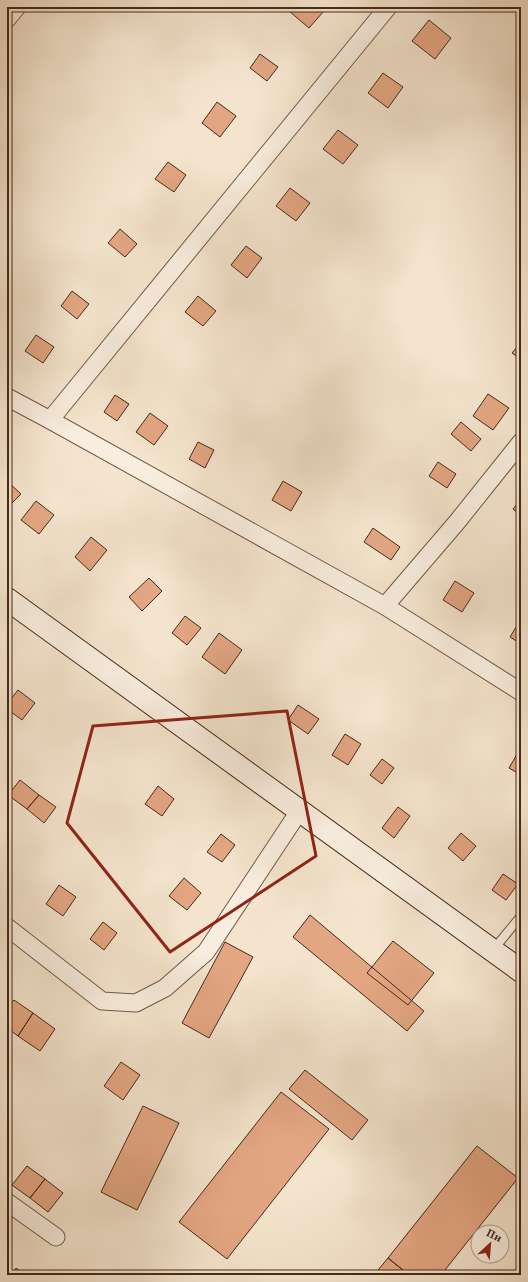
<svg xmlns="http://www.w3.org/2000/svg" width="528" height="1282" viewBox="0 0 528 1282" font-family="Vollkorn,serif">
	<rect width="100%" height="100%" fill="#f4e4cd"/>
	<filter id="stains"><feTurbulence type="fractalNoise" baseFrequency=".005" numOctaves="4"/><feColorMatrix values="0 0 0 0 .2 0 0 0 0 .09 0 0 0 0 .02 0 0 0 .5 -.17"/></filter>
	<radialGradient id="worn" r=".72"><stop offset=".6" stop-color="#630" stop-opacity="0"/><stop offset="1" stop-color="#630" stop-opacity=".3"/></radialGradient>
	<path fill="#e3a682" stroke="#462918" d="M 293,7 L 320,7 L 324,11 L 309,28 L 289,11 Z
		M 429,20 L 451,38 L 435,59 L 412,41 Z
		M 260,54 L 278,67 L 267,81 L 250,68 Z
		M 383,73 L 403,87 L 388,108 L 368,93 Z
		M 217,102 L 236,116 L 220,137 L 202,123 Z
		M 338,130 L 358,145 L 343,164 L 323,149 Z
		M 168,162 L 186,175 L 174,192 L 155,179 Z
		M 290,188 L 310,203 L 296,221 L 276,206 Z
		M 120,229 L 137,244 L 125,257 L 108,243 Z
		M 246,246 L 262,258 L 247,278 L 231,265 Z
		M 72,291 L 89,304 L 77,319 L 61,306 Z
		M 198,296 L 216,311 L 203,326 L 185,312 Z
		M 36,335 L 54,347 L 43,363 L 25,351 Z
		M 521,342 L 521,359 L 512,353 Z
		M 488,394 L 509,408 L 493,430 L 473,416 Z
		M 115,395 L 129,404 L 117,421 L 104,412 Z
		M 150,413 L 168,426 L 154,445 L 136,432 Z
		M 461,422 L 481,439 L 471,451 L 451,434 Z
		M 198,442 L 214,450 L 205,468 L 189,459 Z
		M 438,462 L 456,474 L 447,488 L 429,476 Z
		M 7,481 L 21,494 L 7,508 Z
		M 283,481 L 302,492 L 291,511 L 272,500 Z
		M 521,499 L 521,516 L 513,509 Z
		M 36,501 L 54,515 L 39,534 L 21,520 Z
		M 373,528 L 400,547 L 391,560 L 364,542 Z
		M 91,537 L 107,550 L 90,571 L 75,557 Z
		M 149,578 L 162,591 L 142,611 L 129,597 Z
		M 455,581 L 474,593 L 462,612 L 443,600 Z
		M 185,616 L 201,628 L 187,645 L 172,633 Z
		M 521,619 L 521,644 L 510,637 Z
		M 219,633 L 242,650 L 225,674 L 202,657 Z
		M 18,690 L 35,703 L 22,720 L 7,709 L 7,704 Z
		M 298,705 L 319,719 L 308,734 L 288,720 Z
		M 345,734 L 361,744 L 348,765 L 332,755 Z
		M 520,749 L 521,750 L 521,775 L 509,768 Z
		M 382,759 L 394,768 L 382,784 L 370,775 Z
		M 20,780 L 39,795 L 27,809 L 8,795 Z
		M 158,786 L 174,799 L 162,816 L 145,804 Z
		M 39,795 L 56,807 L 44,823 L 27,809 Z
		M 398,807 L 410,816 L 394,838 L 382,828 Z
		M 461,833 L 476,846 L 463,861 L 448,848 Z
		M 221,834 L 235,845 L 222,862 L 207,852 Z
		M 503,874 L 518,884 L 506,900 L 492,890 Z
		M 184,878 L 201,893 L 187,910 L 169,896 Z
		M 59,885 L 76,897 L 63,916 L 46,904 Z
		M 310,915 L 424,1011 L 407,1031 L 293,937 Z
		M 103,922 L 117,933 L 104,950 L 90,939 Z
		M 393,941 L 434,973 L 408,1005 L 367,973 Z
		M 225,942 L 253,957 L 209,1038 L 182,1023 Z
		M 14,1000 L 33,1013 L 18,1036 L 7,1028 L 7,1008 Z
		M 33,1013 L 55,1029 L 40,1051 L 18,1036 Z
		M 121,1062 L 140,1075 L 123,1100 L 104,1086 Z
		M 305,1070 L 368,1120 L 352,1140 L 289,1089 Z
		M 281,1092 L 329,1129 L 227,1259 L 179,1222 Z
		M 143,1106 L 179,1123 L 137,1210 L 101,1192 Z
		M 477,1146 L 518,1178 L 441,1275 L 409,1275 L 388,1258 Z
		M 27,1166 L 45,1179 L 30,1198 L 12,1185 Z
		M 45,1179 L 63,1193 L 48,1212 L 30,1198 Z
		M 388,1258 L 409,1275 L 374,1275 Z
		M 16,1268 L 25,1275 L 12,1275 Z"/>
	<g fill="none" stroke-linecap="round" stroke-linejoin="round">
		<g stroke="#725845" stroke-width="10">
			<path id="lane" d="M 493,950 L 521,916"/>
		</g>
		<g stroke="#725845" stroke-width="19">
			<path id="street" d="M 7,19 L 17,7
				M 7,397 L 50,420 L 385,606 L 521,692
				M 50,420 L 388,7
				M 385,606 L 457,522 L 521,442
				M 7,927 L 102,1001 L 136,1003 L 165,988 L 206,952 L 300,810
				M 7,1202 L 56,1237"/>
		</g>
		<g stroke="#462918" stroke-width="24">
			<path id="secondary" d="M 7,599 L 521,971"/>
		</g>
		<use href="#lane" stroke="#f8edde" stroke-width="8"/>
		<use href="#street" stroke="#f8edde" stroke-width="17"/>
		<use href="#secondary" stroke="#f8edde" stroke-width="22"/>
	</g>
	<path fill="none" stroke="#8f2418" stroke-width="3" stroke-linejoin="round" d="M 287,711 L 316,856 L 170,952 L 67,823 L 93,726 Z"/>
	<rect width="528" height="1282" fill="none" stroke="#f4e4cd" stroke-width="24"/>
	<rect x="8" y="8" width="512" height="1266" fill="none" stroke="#462918" stroke-width="2"/>
	<rect x="12" y="12" width="504" height="1258" fill="none" stroke="#462918"/>
	<g transform="translate(490 1244) rotate(26)"><circle r="19" fill="#f8edde" stroke="#b19f8f"/>
	<path d="M0-3L7 15L0 10L-7 15Z" fill="#8f2418"/>
	<text y="-6" font-size="11" font-weight="bold" text-anchor="middle" fill="#462918">Пн</text>
	</g>
	<rect width="100%" height="100%" filter="url(#stains)"/>
	<rect width="100%" height="100%" fill="url(#worn)"/>
</svg>
